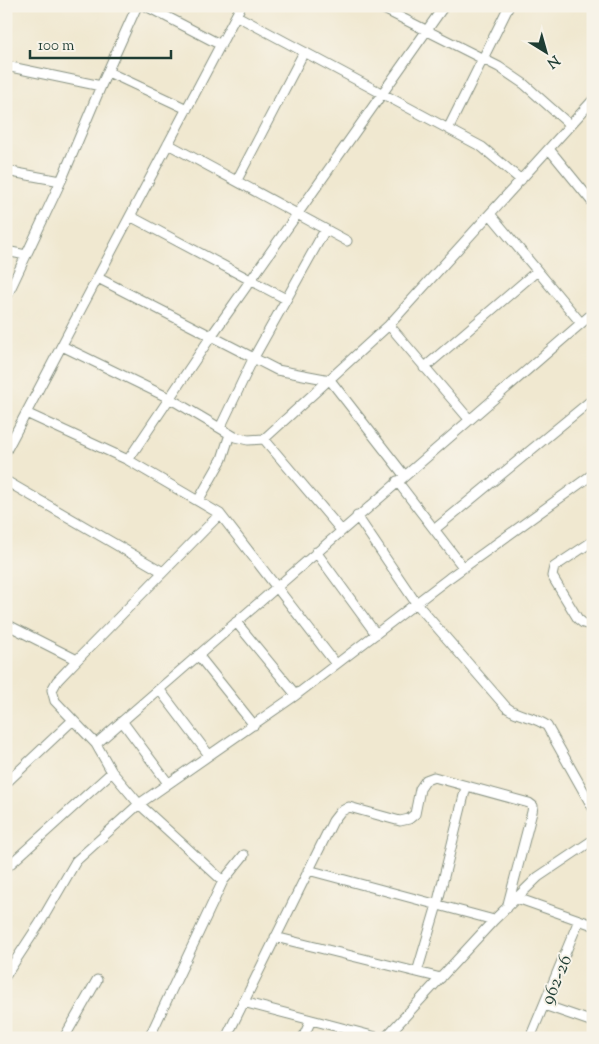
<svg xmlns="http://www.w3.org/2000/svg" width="599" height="1044" viewBox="0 0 599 1044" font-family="'Sorts Mill Goudy',serif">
	<rect width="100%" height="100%" fill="#f7f3e8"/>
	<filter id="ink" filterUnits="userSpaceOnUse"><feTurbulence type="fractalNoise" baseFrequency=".02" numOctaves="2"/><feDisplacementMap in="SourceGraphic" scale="10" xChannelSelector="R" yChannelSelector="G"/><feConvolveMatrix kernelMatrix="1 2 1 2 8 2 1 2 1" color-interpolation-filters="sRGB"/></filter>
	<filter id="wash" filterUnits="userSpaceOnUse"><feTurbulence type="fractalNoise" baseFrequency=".0096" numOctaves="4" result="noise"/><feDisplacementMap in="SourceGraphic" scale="20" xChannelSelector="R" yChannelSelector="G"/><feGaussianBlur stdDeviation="1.12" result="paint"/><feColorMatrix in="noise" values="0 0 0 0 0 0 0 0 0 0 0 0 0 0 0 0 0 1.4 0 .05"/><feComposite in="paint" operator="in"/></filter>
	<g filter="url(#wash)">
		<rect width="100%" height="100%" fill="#f0e8d0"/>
	</g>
	<g filter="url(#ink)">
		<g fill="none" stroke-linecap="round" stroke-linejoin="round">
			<g stroke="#889282" stroke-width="11">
				<path id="street" d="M 146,6 L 221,45
					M 378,6 L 499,67 L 524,84 L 570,125
					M 237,16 L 482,147 L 521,180
					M 6,66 L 101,86
					M 108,72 L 187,109
					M 448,129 L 509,6
					M 168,144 L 347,241
					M 549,149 L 593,203
					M 6,171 L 61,181
					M 237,180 L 304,52
					M 490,214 L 581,323
					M 130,216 L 286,299
					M 6,251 L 26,255
					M 98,278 L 277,370 L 330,380 L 404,475
					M 6,298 L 61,181 L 101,86 L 137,6
					M 389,325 L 469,419
					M 62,346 L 169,398 L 235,437 L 248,440 L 264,439 L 389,325 L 593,100
					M 424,368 L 537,271
					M 26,413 L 128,460 L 220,514 L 336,664
					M 220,428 L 253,359 L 325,230
					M 264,439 L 341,530
					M 6,451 L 241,6
					M 128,460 L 212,335 L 444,6
					M 6,481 L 163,572
					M 397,481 L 463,567
					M 198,501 L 222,459 L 230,434
					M 220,514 L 77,660 L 57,681 L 52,690 L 55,701 L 96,744 L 112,772 L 139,804 L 223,881
					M 357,516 L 416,603 L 506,707 C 518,717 535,716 547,726 L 593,808
					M 435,529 L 593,399
					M 593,541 L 554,567 L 552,576 L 578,619 L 583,623 L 593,626
					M 316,552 L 376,634
					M 236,622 L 296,695
					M 6,624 L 77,660
					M 198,655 L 254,725
					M 159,689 L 209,755
					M 122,721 L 168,783
					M 96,744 L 593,313
					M 6,783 L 73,720
					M 6,868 L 112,772
					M 308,870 L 494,920
					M 517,898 L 593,925
					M 275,937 L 441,978
					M 417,972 L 437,905 L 466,787
					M 6,975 L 40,923 L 76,861 L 139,804 L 296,695 L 449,578 L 593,474
					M 243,1002 L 380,1038
					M 544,1005 L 593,1022
					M 64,1038 L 97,980
					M 149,1038 L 223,881 L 244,855
					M 226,1038 L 333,821 L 340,812 L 349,807 L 400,821 L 409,819 L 415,814 L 420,789 L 426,780 L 434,777 L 529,803 L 533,806 L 532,812 L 507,908
					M 303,1038 L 311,1020
					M 385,1038 L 494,920 L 538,877 L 593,840
					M 530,1038 L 579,920"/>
			</g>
			<use href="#street" stroke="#fff" stroke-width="9"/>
		</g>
	</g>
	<g text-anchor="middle" stroke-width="4" stroke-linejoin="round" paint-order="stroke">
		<g font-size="19" fill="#1f3d34" stroke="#f7f3e8">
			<text transform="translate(555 979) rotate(-67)" y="7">962-26</text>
		</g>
	</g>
	<rect width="599" height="1044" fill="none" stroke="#f7f3e8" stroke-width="25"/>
	<g transform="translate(546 52) rotate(143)" stroke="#f7f3e8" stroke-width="4" paint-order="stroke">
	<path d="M0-4L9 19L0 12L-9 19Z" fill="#1f3d34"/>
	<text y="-8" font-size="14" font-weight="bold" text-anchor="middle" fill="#1f3d34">N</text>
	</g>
	<path d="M30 50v8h141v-8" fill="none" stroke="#1f3d34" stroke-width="2.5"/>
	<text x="38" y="50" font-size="15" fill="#1f3d34" stroke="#f7f3e8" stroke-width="4" paint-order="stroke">100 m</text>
</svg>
